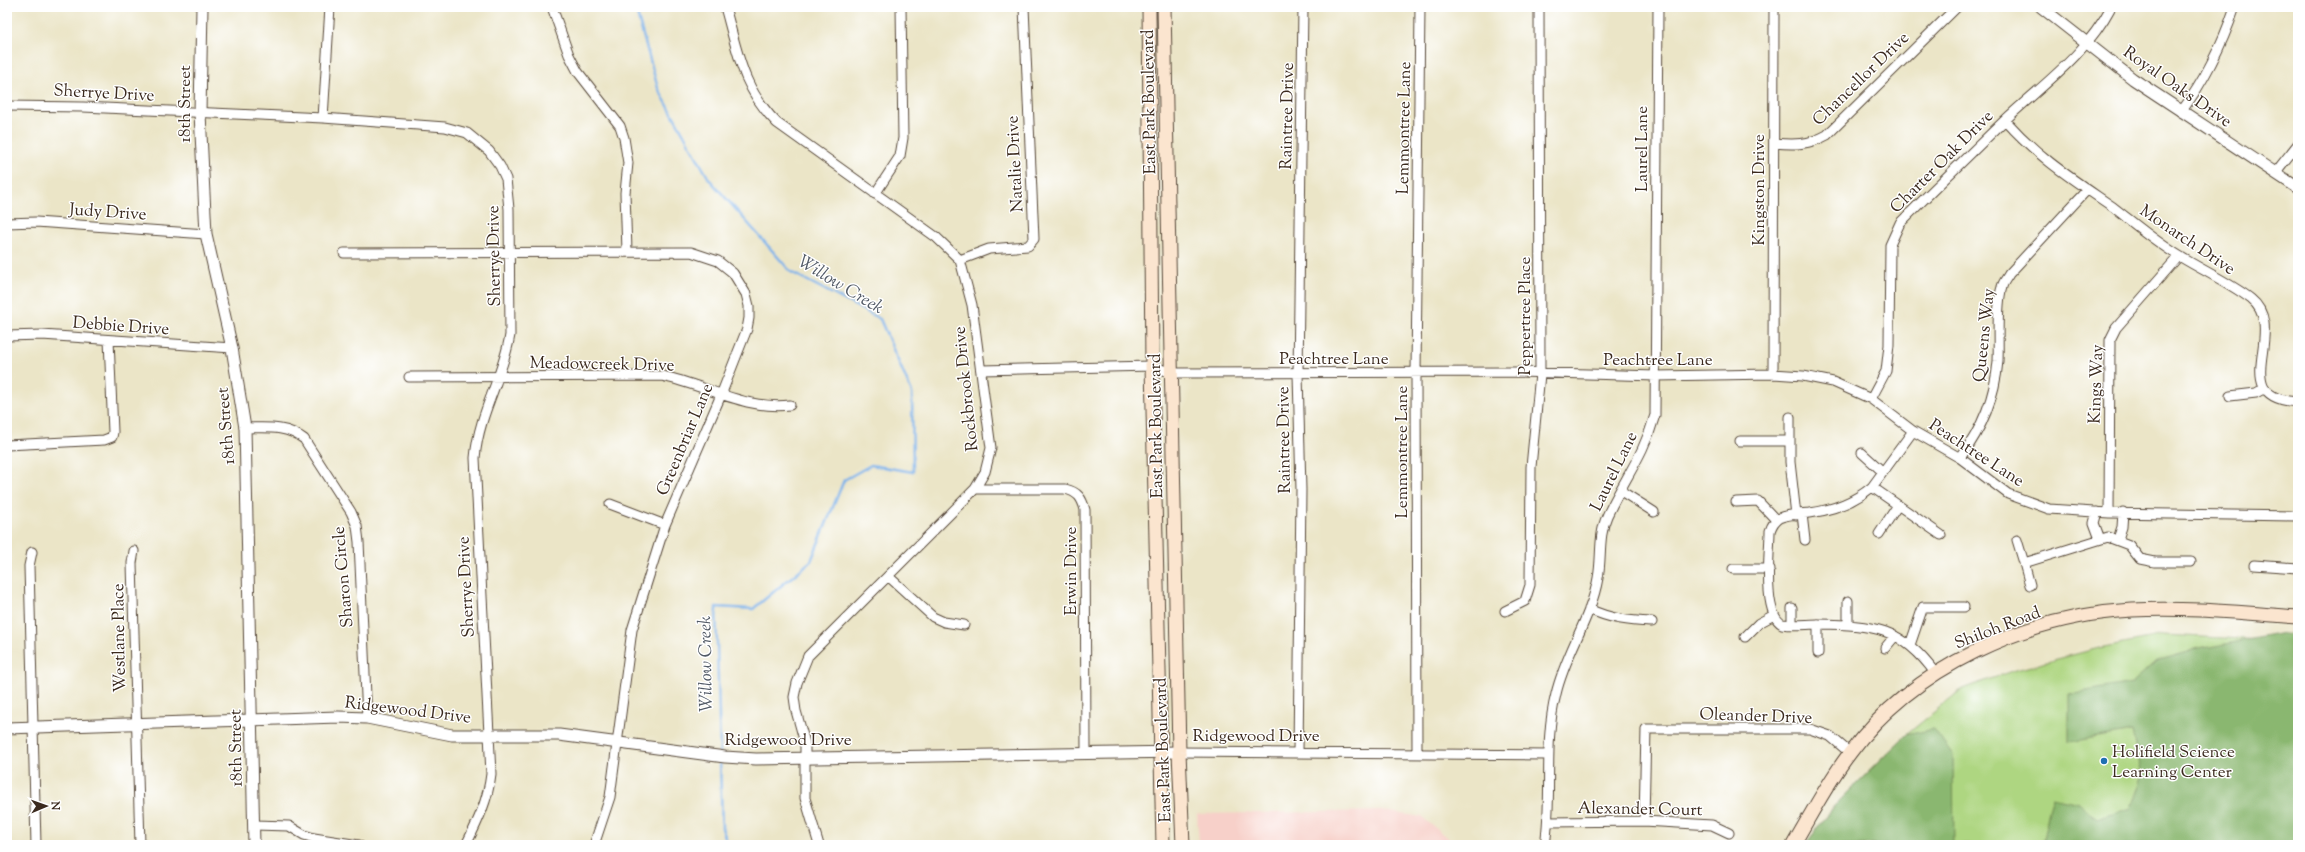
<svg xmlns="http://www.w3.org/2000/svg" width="2305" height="852" viewBox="0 0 2305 852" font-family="'Sorts Mill Goudy',serif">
	<rect width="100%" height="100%" fill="#fff"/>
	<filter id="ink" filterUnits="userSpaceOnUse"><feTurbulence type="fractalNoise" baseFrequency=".025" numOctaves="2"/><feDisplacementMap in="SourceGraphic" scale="8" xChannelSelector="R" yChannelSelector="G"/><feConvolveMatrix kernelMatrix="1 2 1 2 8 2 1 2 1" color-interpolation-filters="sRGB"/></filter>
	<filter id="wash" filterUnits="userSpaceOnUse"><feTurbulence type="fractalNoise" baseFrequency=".012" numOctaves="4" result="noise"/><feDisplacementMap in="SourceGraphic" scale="16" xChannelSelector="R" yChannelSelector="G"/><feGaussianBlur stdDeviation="0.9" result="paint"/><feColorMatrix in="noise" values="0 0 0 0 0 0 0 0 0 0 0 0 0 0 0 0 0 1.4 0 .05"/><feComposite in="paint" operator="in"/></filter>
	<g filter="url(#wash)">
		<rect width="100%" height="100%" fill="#ebe5c7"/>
		<path fill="#f7d0c9" d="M 1384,811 L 1422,817 L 1456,845 L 1199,845 L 1197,814 Z"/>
		<path fill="#aed681" stroke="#748050" d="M 2163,635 L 2286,641 L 2298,845 L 1805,845 L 1835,805 L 1906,735 L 1962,689 L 2016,670 L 2099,648 Z"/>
		<path fill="#8ab76f" stroke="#627046" d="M 2284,633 L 2298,634 L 2298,845 L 2042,845 L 2052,797 L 2079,803 L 2096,819 L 2131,808 L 2142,777 L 2133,731 L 2069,742 L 2069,694 L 2132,683 L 2156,661 L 2199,649 Z
			M 1934,729 L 1953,755 L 1954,845 L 1805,845 L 1835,805 L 1906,735 Z"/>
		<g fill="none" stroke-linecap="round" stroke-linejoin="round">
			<path stroke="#7cb2eb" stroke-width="2.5" d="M 635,7 L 658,88 L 709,179 L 791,272 L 880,319 L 912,393 L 913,472 L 871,465 L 844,480 L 811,561 L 753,609 L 716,607 L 720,753
				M 720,760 L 722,828 L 728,845"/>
		</g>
	</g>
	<g filter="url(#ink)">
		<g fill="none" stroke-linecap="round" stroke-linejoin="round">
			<g stroke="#554637" stroke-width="11">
				<path id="minor" d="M 552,7 L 569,55 L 578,72 L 620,126 L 624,138 L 628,163 L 625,193 L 627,251
					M 725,7 C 738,53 742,88 777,123 L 936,237 L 960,260 L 972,305 L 991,448 L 985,472 L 975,489 L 808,656 L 797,683 L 794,697 L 796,711 L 805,743 L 805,798 L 819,845
					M 7,106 L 83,107 L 323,118 L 445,127 L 467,133 L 489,151 L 500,166 L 506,179 L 509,209 L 510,335 C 503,378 479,412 475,458 L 491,774 C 488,800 478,821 466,845
					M 2181,112 C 2205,80 2222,45 2235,7
					M 323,118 L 330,7
					M 2005,120 C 2040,159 2071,178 2113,207 C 2135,224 2157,243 2181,257 C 2204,271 2230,283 2251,299 C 2290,330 2224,398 2298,402
					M 1774,143 C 1794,145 1809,145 1827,135 L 1957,7
					M 2275,173 L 2298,144
					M 875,194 L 900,156 L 903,138 L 901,7
					M 7,223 L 36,222 L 206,234
					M 344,253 L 691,252 L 718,261 L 733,273 L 746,294 L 749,306 L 749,318 L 747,329 L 721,395 L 665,525 L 632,630 L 610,797 L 594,845
					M 960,260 L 989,249 L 1028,246 L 1034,239 L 1024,7
					M 7,336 L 42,335 L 232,348
					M 982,370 L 1152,366 L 1172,373 L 1518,372 L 1656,376 L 1773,374 L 1803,376 L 1833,382 L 1871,399 L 1913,431 L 1960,458 L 2008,494 L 2049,509 L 2109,513 L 2298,516
					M 1773,374 L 1774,7
					M 409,377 L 662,376 C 706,385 744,410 790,405
					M 2230,396 L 2256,393 L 2265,388
					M 1871,399 L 1886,371 L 1889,345 L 1890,245 L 1900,223 C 1934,189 1969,155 2004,121 C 2042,85 2086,55 2111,7
					M 1790,417 L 1790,462 L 1796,515
					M 245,428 C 267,428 285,425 304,439 L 351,512 L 357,526 L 359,542 L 367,718
					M 1913,431 L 1872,487 C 1854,502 1833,510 1810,513 C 1800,514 1788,514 1779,518 C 1774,521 1772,525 1770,531 C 1770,551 1762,613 1782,624 C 1794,626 1807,624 1819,624 C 1873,625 1902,627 1935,673
					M 1740,441 L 1789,441
					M 7,445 L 104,440 L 112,437 L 113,432 L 109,340
					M 1862,453 L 1883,472
					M 1960,458 C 1982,429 1995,398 1998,361 C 1999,341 1996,305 2002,287 C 2003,282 2007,278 2009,274 L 2086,191
					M 1872,487 L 1941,535
					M 975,489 L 1065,489 C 1078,492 1082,498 1085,510 L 1086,753
					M 1621,491 L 1654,512
					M 1736,502 L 1758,501 L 1776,520
					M 610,504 L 665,525
					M 2097,512 L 2094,523 L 2100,539
					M 2109,513 L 2110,340 L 2116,328 L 2179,256
					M 1802,514 L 1805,540
					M 1879,534 L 1898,505
					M 2118,539 L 2122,527 L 2123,512
					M 2017,540 L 2024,563 L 2108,537 L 2129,545 L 2140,559 L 2155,562 L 2191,562
					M 134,551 L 132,563 L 140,845
					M 32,552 L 29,566 L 36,845
					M 2024,563 L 2030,585
					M 2254,565 L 2298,568
					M 1733,569 L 1770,569
					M 888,576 L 933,617 L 944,622 L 964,625
					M 1848,601 L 1848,625
					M 1589,609 C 1610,619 1629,621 1652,622
					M 1505,611 L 1525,601 L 1530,585 L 1531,467 L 1540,374 L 1539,7
					M 1792,624 L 1792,608
					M 1818,624 L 1818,653
					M 1745,637 L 1759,623 L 1774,615
					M 1910,645 L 1923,607 L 1964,607
					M 1885,648 L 1895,636
					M 1179,752 L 1548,755
					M 1298,753 L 1301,490 L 1298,374 L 1303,7
					M 1417,754 L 1416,373 L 1420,7
					M 1644,821 L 1646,729 L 1810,729 L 1830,736 L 1850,753
					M 1548,822 L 1644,821 L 1712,825 L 1729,833
					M 254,825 L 289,826 L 304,835 L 314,838 L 359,845
					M 1545,845 C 1553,795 1543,744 1556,694 C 1565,654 1591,619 1598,578 C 1602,558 1598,536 1607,516 C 1624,479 1644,455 1655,415 L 1658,7"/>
			</g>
			<g stroke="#554637" stroke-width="13">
				<path id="tertiary" d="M 202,7 L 200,113 L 206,234 L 232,348 L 245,428 L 254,845
					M 2041,7 L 2133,79 L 2298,188
					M 7,728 L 338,717 L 367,718 L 452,735 L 559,735 L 725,757 L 756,759 L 1179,752"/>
			</g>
			<g stroke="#554637" stroke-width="15">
				<path id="secondary" d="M 1149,7 L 1152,366 L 1163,845
					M 1164,7 L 1179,752 L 1183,845
					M 1793,845 C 1811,815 1828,781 1850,753 C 1913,667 2027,616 2132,610 C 2187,607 2243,613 2298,617"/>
			</g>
			<use href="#minor" stroke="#fff" stroke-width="9"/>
			<use href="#tertiary" stroke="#fff" stroke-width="11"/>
			<use href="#secondary" stroke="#fbe5cf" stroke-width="13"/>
		</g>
	</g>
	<circle fill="#1f6fb2" stroke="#fff" stroke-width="1.5" cx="2104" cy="761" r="4"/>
	<g text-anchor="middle" stroke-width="3" stroke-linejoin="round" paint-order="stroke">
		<g font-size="17" fill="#3b2a1e" stroke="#fff">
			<text transform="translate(1860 78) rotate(-44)" y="6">Chancellor Drive</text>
			<text transform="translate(2178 86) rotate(35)" y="6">Royal Oaks Drive</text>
			<text transform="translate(104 92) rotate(3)" y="6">Sherrye Drive</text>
			<text transform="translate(1148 102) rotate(-91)" y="6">East Park Boulevard</text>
			<text transform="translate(184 104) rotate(-90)" y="6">18th Street</text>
			<text transform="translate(1286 116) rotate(-89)" y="6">Raintree Drive</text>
			<text transform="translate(1403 128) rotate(-89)" y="6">Lemmontree Lane</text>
			<text transform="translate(1641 149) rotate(-90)" y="6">Laurel Lane</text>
			<text transform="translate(1941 161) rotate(-45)" y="6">Charter Oak Drive</text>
			<text transform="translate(1014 164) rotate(-93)" y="6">Natalie Drive</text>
			<text transform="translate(1758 190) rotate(-90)" y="6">Kingston Drive</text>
			<text transform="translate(108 211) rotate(4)" y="6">Judy Drive</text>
			<text transform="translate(2188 239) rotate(34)" y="6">Monarch Drive</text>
			<text transform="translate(493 256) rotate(-91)" y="6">Sherrye Drive</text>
			<text transform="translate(1524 316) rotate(-90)" y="6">Peppertree Place</text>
			<text transform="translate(121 325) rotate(4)" y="6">Debbie Drive</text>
			<text transform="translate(1983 335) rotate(-84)" y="6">Queens Way</text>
			<text x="1334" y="364">Peachtree Lane</text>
			<text x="1658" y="365">Peachtree Lane</text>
			<text transform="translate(602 363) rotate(1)" y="6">Meadowcreek Drive</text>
			<text transform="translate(2095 384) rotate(-88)" y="6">Kings Way</text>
			<text transform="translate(965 389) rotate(-96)" y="6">Rockbrook Drive</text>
			<text transform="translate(225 426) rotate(-95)" y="6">18th Street</text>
			<text transform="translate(1155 426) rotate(-91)" y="6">East Park Boulevard</text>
			<text transform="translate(684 439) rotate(-67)" y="6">Greenbriar Lane</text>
			<text transform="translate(1283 440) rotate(-91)" y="6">Raintree Drive</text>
			<text transform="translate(1401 452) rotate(-90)" y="6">Lemmontree Lane</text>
			<text transform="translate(1977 452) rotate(33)" y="6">Peachtree Lane</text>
			<text transform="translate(1613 471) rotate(-64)" y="6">Laurel Lane</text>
			<text transform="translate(1070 571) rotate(-90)" y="6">Erwin Drive</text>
			<text transform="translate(342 577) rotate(-95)" y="6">Sharon Circle</text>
			<text transform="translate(465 587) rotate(-93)" y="6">Sherrye Drive</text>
			<text transform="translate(1997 627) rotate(-21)" y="6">Shiloh Road</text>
			<text transform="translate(118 638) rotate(-91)" y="6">Westlane Place</text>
			<text transform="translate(408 709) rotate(7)" y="6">Ridgewood Drive</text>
			<text transform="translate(1756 715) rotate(2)" y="6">Oleander Drive</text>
			<text x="1256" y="741">Ridgewood Drive</text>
			<text x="788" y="745">Ridgewood Drive</text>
			<text transform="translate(235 748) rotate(-91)" y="6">18th Street</text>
			<text transform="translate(1162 750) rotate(-92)" y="6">East Park Boulevard</text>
			<text transform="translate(1640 808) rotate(1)" y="6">Alexander Court</text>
		</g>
		<g font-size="17" fill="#3b2a1e" stroke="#fff" text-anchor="start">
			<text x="2112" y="757">Holifield Science<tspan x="2112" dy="20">Learning Center</tspan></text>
		</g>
		<g font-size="18" font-style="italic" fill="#525a66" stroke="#fff">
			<text transform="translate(841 284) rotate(31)" y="6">Willow Creek</text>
			<text transform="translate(705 664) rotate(-91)" y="6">Willow Creek</text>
		</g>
	</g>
	<rect width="2305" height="852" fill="none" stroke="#fff" stroke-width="24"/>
	<g transform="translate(46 806) rotate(88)" stroke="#ffffff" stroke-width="3" paint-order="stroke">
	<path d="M0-3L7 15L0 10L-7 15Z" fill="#3b2a1e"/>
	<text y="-6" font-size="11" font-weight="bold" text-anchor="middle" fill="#3b2a1e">N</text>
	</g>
</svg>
